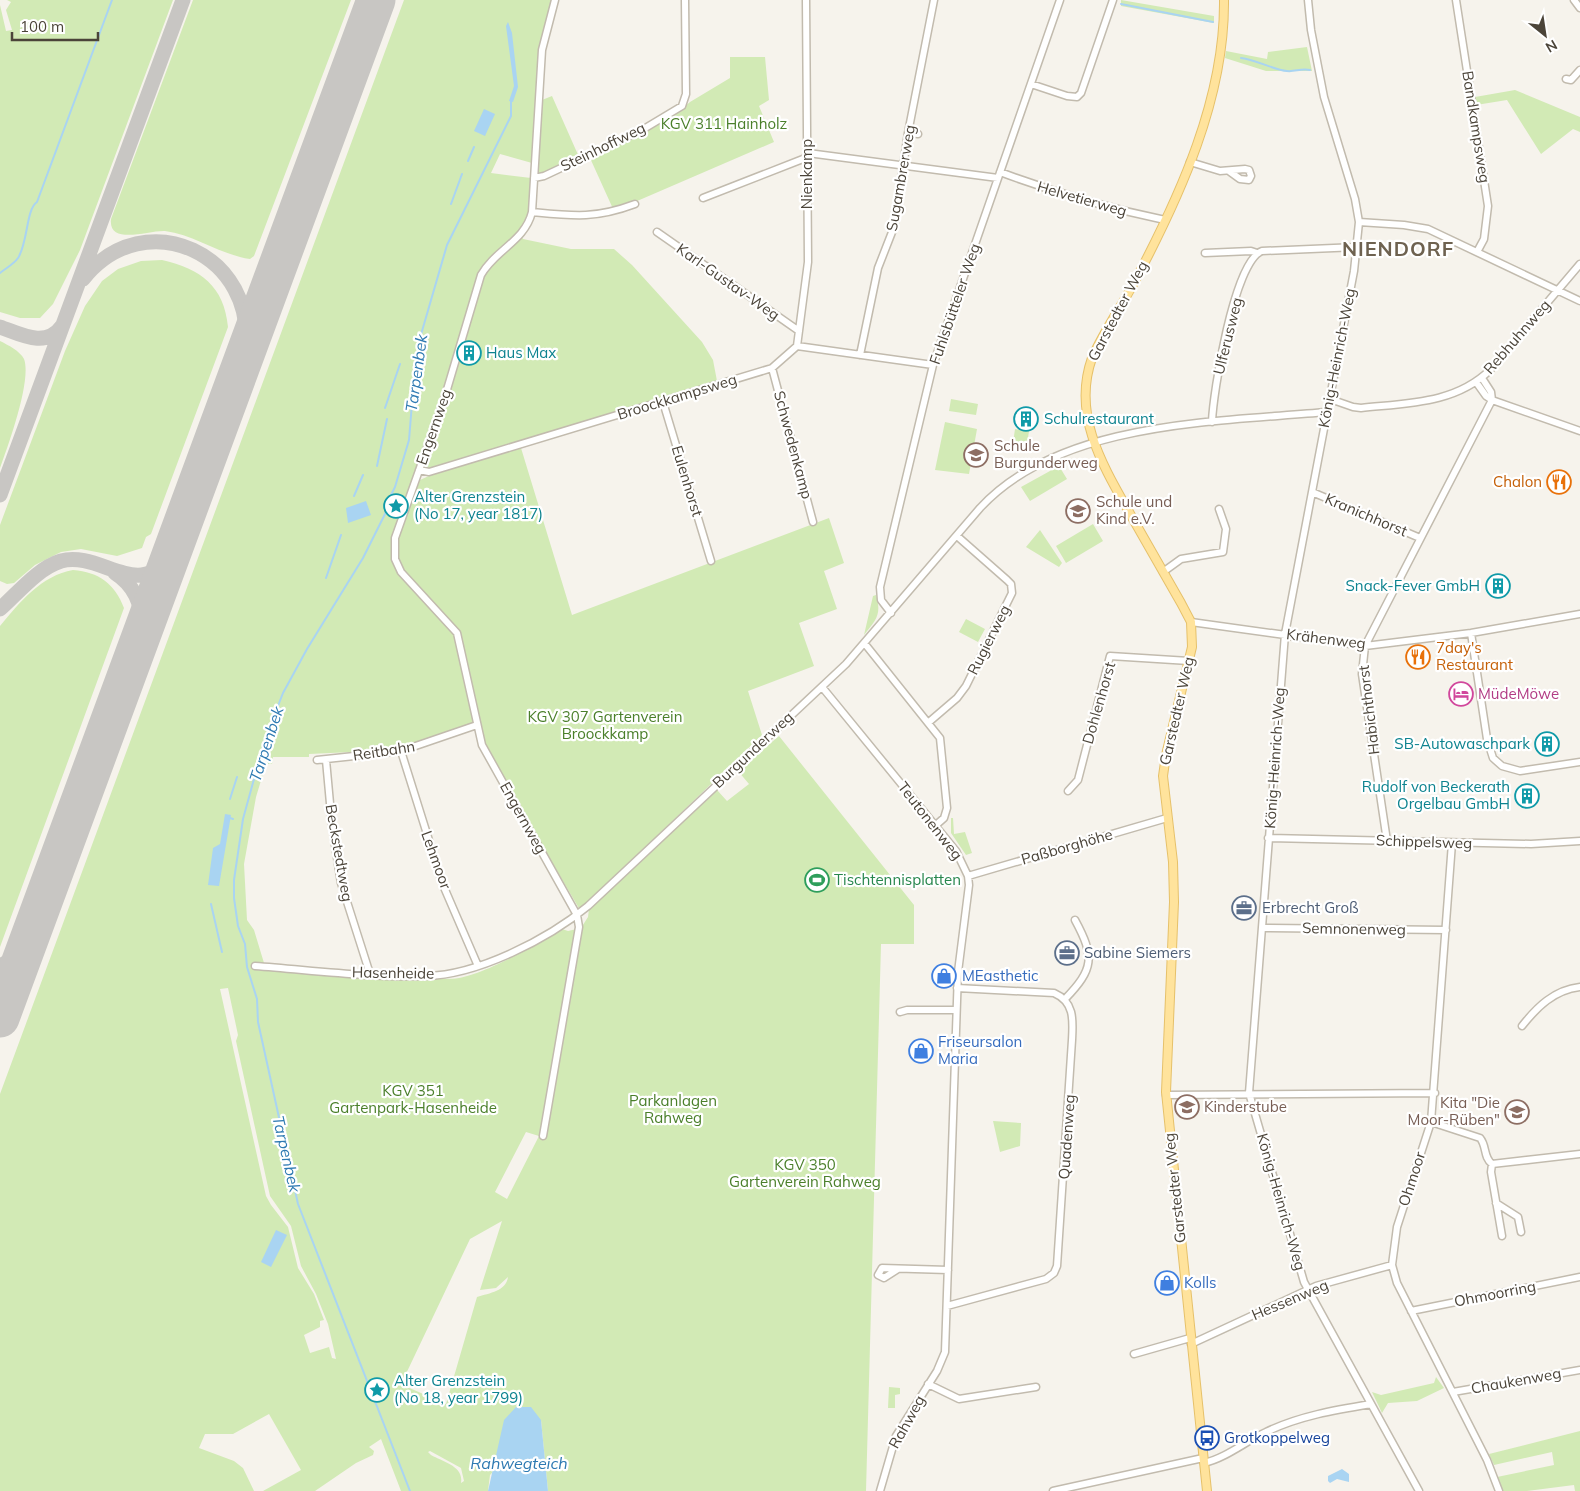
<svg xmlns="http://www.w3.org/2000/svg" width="1580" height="1491" viewBox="0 0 1580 1491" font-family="Mulish,sans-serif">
	<rect width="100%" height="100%" fill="#f6f3ec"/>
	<path fill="#d2eab5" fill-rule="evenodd" d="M 7,0 L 173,0 L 80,250 L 53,304 L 40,318 L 20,318 L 0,312 L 0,5 L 6,31 L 12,30 L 6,10 L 11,2 Z
		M 193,0 L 351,0 L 254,256 L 250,259 C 221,255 195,235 165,231 C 149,230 108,246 111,219 Z
		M 404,0 L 552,0 L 539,50 L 532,163 L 500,154 L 491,173 L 531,178 L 530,213 L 519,233 L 523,239 L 571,249 L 614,249 L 632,265 L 702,342 L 713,360 L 717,381 L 429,470 L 426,468 L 425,457 L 447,383 L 393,537 L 393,560 L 397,558 L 397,539 L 420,480 L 431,475 L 521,448 L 572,615 L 829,518 L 844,563 L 824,571 L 837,609 L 799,623 L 814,666 L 748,691 L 762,735 L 580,910 L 485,749 L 480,722 L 395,750 L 309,754 L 309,757 L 273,757 L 272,764 L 266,764 L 256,797 L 244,864 L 247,920 L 254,930 L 264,963 L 261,968 L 438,976 C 461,991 538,943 562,929 L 568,931 L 581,928 L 588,917 L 589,909 L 717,790 L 727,801 L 749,784 L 738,771 L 779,736 L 914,905 L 914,944 L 881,944 L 866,1491 L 548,1491 L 541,1420 L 490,1475 L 488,1491 L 401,1491 L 381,1439 L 369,1447 L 374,1451 L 373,1455 L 356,1463 L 315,1491 L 263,1491 L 301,1470 L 269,1414 L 233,1434 L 205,1434 L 199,1448 L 234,1461 L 243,1468 L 254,1491 L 0,1491 L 0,1094 ZM 228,988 L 238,1035 L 236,1041 L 270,1196 L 291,1226 L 301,1266 L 316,1294 L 328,1324 L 336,1359 L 332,1358 L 329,1347 L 310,1353 L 304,1335 L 320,1327 L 320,1321 L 324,1320 L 314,1294 L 298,1268 L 288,1227 L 271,1205 L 266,1196 L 220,989 ZM 526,1132 L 539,1136 L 507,1199 L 495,1192 ZM 502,1221 L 480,1290 L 496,1288 L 508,1277 C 506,1291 490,1293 477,1297 L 446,1404 L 405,1386 L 404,1378 L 470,1239 ZM 430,1451 L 461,1468 L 464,1481 L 461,1483 C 464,1466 443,1462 431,1455 L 428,1452 Z
		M 1121,0 L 1214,16 L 1214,23 L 1121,6 Z
		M 1307,47 L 1312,71 L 1266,71 L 1225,58 L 1226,51 L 1267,59 L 1268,52 Z
		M 730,57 L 765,57 L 769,100 L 759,106 L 774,142 L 614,211 L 590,158 L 640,135 L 677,113 L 690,102 L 730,78 Z
		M 1515,90 L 1580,117 L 1580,132 L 1573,129 L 1541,154 L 1507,100 L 1476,105 L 1475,97 Z
		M 552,96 L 579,157 L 540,175 L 536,171 L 542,100 Z
		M 162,260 C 201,269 224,286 228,327 L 151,534 L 146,537 L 142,548 L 117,556 L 81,549 L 61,552 L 35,565 L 14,583 L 7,584 L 0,581 L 0,525 L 65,351 L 85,306 L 102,281 L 118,269 L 141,261 Z
		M 0,341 C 8,345 20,351 24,359 C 32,380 8,446 0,468 Z
		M 951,399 L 978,404 L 976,415 L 949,411 Z
		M 945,422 L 977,429 L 969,474 L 935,470 Z
		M 1015,429 L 1029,431 L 1027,445 L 1013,443 Z
		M 1059,466 L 1067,479 L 1030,501 L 1021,487 Z
		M 1093,524 L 1103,541 L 1066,563 L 1056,546 Z
		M 1040,530 L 1062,563 L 1059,567 L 1026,547 Z
		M 73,570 C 99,572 115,584 124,608 L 0,947 L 0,626 C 19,603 42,575 73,570 Z
		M 876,595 C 882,615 876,620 864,635 L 873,596 Z
		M 966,619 L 985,629 L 978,642 L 959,632 Z
		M 951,818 L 953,818 L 954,834 L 965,832 L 972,853 L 966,855 L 951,833 Z
		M 993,1121 L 1021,1123 L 1020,1146 L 1000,1152 Z
		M 1436,1377 L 1444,1388 L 1417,1401 L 1388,1403 L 1382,1413 L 1372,1392 L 1381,1395 L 1434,1383 Z
		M 889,1387 L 900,1388 L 900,1394 L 895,1395 L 895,1408 L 888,1408 Z
		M 1580,1431 L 1580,1491 L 1575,1491 L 1574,1485 L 1527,1491 L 1502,1491 L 1497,1477 L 1554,1465 L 1552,1452 L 1494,1465 L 1489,1454 Z"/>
	<path fill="#a9d4f2" d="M 508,22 L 512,33 L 518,87 L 513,102 L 509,101 L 514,86 L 506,26 Z
		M 484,109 L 495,114 L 485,136 L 474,131 Z
		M 366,501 L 371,515 L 348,523 L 346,508 Z
		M 225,814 L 231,815 L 219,886 L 208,885 L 213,848 L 220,844 Z
		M 276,1230 L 287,1235 L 271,1267 L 261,1262 Z
		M 516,1407 L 531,1407 L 541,1420 L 548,1491 L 488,1491 L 504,1420 Z
		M 1342,1469 L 1349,1474 L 1349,1482 L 1337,1479 L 1330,1483 L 1328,1481 L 1328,1476 Z"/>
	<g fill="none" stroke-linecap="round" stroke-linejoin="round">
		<path stroke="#a9d4f2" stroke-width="2" d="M 1121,4 L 1213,22
			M 1241,58 C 1257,60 1274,70 1287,71 C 1295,72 1301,68 1310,70
			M 468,161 L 474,147
			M 451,204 L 462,174
			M 0,273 C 6,268 14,264 18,258 C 28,243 26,209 37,202 L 112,0
			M 385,408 L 400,364
			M 377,466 L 387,419
			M 354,496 L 363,475
			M 326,578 L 341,535
			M 230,799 L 237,777
			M 230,818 L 233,819
			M 211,904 L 222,952
			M 410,1491 L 298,1204 L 258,1022 L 257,999 L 247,967 L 245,944 L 238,926 L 234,898 L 234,880 L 243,819 L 265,739 L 283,693 L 307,649 L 363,558 L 388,508 L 389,499 L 395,487 L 409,440 L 415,366 L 420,338 L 447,245 L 511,116 L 511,101"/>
		<path stroke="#c8c6c3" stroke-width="15" d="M 83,279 C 145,201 260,255 245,353
			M 0,327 C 20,334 46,349 62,326
			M 0,495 L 183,0
			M 115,573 C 137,587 144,610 142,635
			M 0,609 C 18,593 38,568 61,561 C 101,550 142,605 172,551
			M 0,966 L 18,956 L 27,944"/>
		<path stroke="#c8c6c3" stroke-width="39" d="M 0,1018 L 376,0"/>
		<g stroke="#c2bbae" stroke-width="9">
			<path id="minor" d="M 1308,0 L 1311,30 L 1324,97 L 1355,199 L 1359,222 L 1354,271 L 1285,634 L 1249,1093 L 1304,1282 L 1419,1491
				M 1456,0 L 1488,206 L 1484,239 L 1477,252
				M 1574,0 L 1580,8
				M 1566,79 L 1571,80 L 1580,70
				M 1031,84 L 1067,96 L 1077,97 L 1081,93 L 1113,0
				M 908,133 L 918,134
				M 808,153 L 998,178
				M 1190,162 L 1220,171 L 1245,169 L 1249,170 L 1251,176 L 1249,180 L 1240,179 L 1229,171
				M 1000,172 C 1056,193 1107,208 1165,220
				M 534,178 L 544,176 L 642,130 L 682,106 L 686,94 L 685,0
				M 703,198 L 808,157
				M 532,212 C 573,216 595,219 635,204
				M 1359,222 L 1404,225 L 1428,229 L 1580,301
				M 657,232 L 799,331
				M 1205,253 L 1251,251 L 1257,253
				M 797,346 L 808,262 L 806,0
				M 860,355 L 878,268 L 894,227 L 908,133 L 934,0
				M 772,368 L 813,522
				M 1482,378 L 1491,392 L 1492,400
				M 1476,382 L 1486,396 L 1492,400 L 1580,431
				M 1330,399 L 1353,407 L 1361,408 C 1407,403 1455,404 1490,370 L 1580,264
				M 663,402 L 711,561
				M 1212,422 C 1213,393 1234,261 1262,251 L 1357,247
				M 419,470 L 429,472 L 772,368 L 797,346 L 933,365
				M 1312,492 L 1420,538
				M 1163,572 L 1181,559 L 1223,552 L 1226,529 L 1219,509
				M 891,613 L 881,600 L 880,587 L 933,365 L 1060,0
				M 1191,622 L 1365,646 L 1471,633 L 1580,614
				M 1471,633 L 1487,739 L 1493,758 L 1502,766 L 1520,771 L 1580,762
				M 865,644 L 940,738 L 947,808 L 944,818 L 936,825
				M 822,687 L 956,851 L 968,876 L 969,885 L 958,972 L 945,1352 L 937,1371 L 896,1436 L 880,1491
				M 929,722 L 957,698 L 966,686 L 1012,593 L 1011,584 L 1007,580 L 957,536
				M 401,751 L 443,885 L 478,966
				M 317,760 L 401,751 L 477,725
				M 326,760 L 332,825 L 341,883 L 370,974
				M 1068,791 L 1078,780 L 1110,656 L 1189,661
				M 1268,838 L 1531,844 L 1580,841
				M 1387,841 L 1362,674 L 1365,646 L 1492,400
				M 1452,843 L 1431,1122 L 1397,1227 L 1392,1265 L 1397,1283 L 1487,1460 L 1499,1491
				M 968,876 L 1167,818
				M 1262,928 L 1446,930
				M 255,966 C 311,970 370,978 426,976 C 478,975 548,939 588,906 L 846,664 L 980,508 C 1060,421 1217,422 1326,412
				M 1065,999 C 1094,969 1095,957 1075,920
				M 900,1012 L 907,1010 L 956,1010
				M 1522,1026 C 1537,1007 1554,990 1580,987
				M 1166,1095 L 1435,1093
				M 1431,1122 L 1480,1138 C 1487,1146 1483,1157 1492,1164 L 1580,1154
				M 543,1136 L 579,927 L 577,915 L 482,745 L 457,633 L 401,572 L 395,559 L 395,538 L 443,403 L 481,275 C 495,250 525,241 532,212 L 542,50 L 555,0
				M 1492,1164 L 1491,1172 L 1502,1236
				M 1496,1203 L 1518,1217 L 1521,1232
				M 898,1269 L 884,1278 L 878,1275 L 882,1268 L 948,1270
				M 947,1306 L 1046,1279 L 1054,1273 L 1057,1266 L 1072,1040 C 1073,1021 1075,1002 1054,993 L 957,988
				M 1411,1311 L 1580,1277
				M 1191,1344 L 1316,1286 L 1392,1265
				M 1134,1354 L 1190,1338
				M 928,1384 L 959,1399 L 1036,1387
				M 1453,1392 L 1580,1370
				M 1204,1463 C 1226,1458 1246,1441 1266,1432 C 1299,1416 1335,1410 1371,1404
				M 1053,1491 L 1203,1458"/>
		</g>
		<g stroke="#e6c16a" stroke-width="10">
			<path id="major" d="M 1207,1491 L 1166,1092 L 1174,902 L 1173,862 L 1163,776 L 1166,755 L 1192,647 L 1191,622 L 1181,603 C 1165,575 1149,547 1133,519 C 1105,469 1071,417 1092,358 C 1104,331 1121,307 1135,281 C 1180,196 1225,98 1224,0"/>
		</g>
		<use href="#minor" stroke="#fff" stroke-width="6"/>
		<use href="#major" stroke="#ffe39c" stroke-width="8"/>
	</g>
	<defs>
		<g id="building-ring" transform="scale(1.25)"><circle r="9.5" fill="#fff" stroke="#0f9aa8" stroke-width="1.5"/><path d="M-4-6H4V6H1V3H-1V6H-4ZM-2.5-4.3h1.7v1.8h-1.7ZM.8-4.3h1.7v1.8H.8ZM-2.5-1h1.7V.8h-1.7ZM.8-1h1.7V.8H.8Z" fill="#0f9aa8"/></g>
		<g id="school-ring" transform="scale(1.25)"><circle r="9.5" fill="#fff" stroke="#8d6e63" stroke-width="1.5"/><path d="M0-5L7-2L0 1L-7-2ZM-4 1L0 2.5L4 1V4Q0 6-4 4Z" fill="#8d6e63"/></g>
		<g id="restaurant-ring" transform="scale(1.25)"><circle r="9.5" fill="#fff" stroke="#e8710a" stroke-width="1.5"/><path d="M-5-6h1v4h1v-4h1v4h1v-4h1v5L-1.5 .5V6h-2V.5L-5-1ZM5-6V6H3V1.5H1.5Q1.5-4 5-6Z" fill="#e8710a"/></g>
		<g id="sight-ring" transform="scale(1.25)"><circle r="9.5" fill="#fff" stroke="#0f9aa8" stroke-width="1.5"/><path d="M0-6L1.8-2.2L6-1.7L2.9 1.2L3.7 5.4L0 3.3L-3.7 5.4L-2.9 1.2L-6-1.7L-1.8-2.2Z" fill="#0f9aa8"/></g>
		<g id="hotel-ring" transform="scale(1.25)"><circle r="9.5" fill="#fff" stroke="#d1479c" stroke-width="1.5"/><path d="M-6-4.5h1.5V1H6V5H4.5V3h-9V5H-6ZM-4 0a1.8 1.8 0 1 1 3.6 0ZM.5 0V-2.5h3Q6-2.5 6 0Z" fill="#d1479c"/></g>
		<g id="stadium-ring" transform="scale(1.25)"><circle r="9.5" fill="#fff" stroke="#2e9e5b" stroke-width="1.5"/><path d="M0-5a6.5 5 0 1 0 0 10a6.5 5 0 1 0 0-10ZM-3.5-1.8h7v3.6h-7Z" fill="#2e9e5b"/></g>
		<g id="office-ring" transform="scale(1.25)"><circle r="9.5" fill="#fff" stroke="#5c6f8a" stroke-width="1.5"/><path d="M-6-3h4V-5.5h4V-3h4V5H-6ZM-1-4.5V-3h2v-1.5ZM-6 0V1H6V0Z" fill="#5c6f8a"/></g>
		<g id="shop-ring" transform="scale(1.25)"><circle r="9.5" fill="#fff" stroke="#3f7fe0" stroke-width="1.5"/><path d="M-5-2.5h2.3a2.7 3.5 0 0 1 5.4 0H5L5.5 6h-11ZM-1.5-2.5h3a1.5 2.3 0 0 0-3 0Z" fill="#3f7fe0"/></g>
		<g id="bus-ring" transform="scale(1.25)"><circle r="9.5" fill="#fff" stroke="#1a4fb4" stroke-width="1.5"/><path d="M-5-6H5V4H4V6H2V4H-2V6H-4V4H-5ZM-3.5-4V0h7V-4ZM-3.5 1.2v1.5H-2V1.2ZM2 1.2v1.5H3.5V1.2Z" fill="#1a4fb4"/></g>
	</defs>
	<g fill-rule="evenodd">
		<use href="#building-ring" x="469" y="353"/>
		<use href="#building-ring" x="1026" y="419"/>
		<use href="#school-ring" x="976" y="455"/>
		<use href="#restaurant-ring" x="1559" y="482"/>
		<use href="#sight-ring" x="396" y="506"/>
		<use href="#school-ring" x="1078" y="511"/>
		<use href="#building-ring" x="1498" y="586"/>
		<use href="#restaurant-ring" x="1418" y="657"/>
		<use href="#hotel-ring" x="1461" y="694"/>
		<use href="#building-ring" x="1547" y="744"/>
		<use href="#building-ring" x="1527" y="796"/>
		<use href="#stadium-ring" x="817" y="880"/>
		<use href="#office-ring" x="1244" y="908"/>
		<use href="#office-ring" x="1067" y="953"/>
		<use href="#shop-ring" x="944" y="976"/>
		<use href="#shop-ring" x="921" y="1051"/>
		<use href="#school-ring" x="1187" y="1107"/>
		<use href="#school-ring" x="1517" y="1112"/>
		<use href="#shop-ring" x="1167" y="1283"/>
		<use href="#sight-ring" x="377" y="1390"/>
		<use href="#bus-ring" x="1207" y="1438"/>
	</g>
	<g text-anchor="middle" stroke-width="4.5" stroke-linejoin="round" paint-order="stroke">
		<g font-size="15" fill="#4a7f2a" stroke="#fff">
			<text x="724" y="129">KGV 311 Hainholz</text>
			<text x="605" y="722">KGV 307 Gartenverein<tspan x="605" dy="17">Broockkamp</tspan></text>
			<text x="413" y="1096">KGV 351<tspan x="413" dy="17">Gartenpark-Hasenheide</tspan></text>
			<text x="673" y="1106">Parkanlagen<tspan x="673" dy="17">Rahweg</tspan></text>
			<text x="805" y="1170">KGV 350<tspan x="805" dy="17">Gartenverein Rahweg</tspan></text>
		</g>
		<g font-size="15" fill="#4b4439" stroke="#fff">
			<text transform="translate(1476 127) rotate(81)" y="5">Bandkampsweg</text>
			<text transform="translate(603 147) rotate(-26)" y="5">Steinhoffweg</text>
			<text transform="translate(807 174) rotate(-90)" y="5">Nienkamp</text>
			<text transform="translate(901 178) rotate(-80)" y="5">Sugambrerweg</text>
			<text transform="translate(1082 199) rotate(16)" y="5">Helvetierweg</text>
			<text transform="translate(728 282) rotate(35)" y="5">Karl-Gustav-Weg</text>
			<text transform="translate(955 304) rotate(-71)" y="5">Fuhlsbütteler Weg</text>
			<text transform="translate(1118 311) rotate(-62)" y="5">Garstedter Weg</text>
			<text transform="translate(1228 336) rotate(-76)" y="5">Ulferusweg</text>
			<text transform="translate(1517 337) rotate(-49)" y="5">Rebhuhnweg</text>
			<text transform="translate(1337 358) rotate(-79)" y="5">König-Heinrich-Weg</text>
			<text transform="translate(677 397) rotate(-17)" y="5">Broockkampsweg</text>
			<text transform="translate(434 427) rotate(-71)" y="5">Engernweg</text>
			<text transform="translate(793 445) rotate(75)" y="5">Schwedenkamp</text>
			<text transform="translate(687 481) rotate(73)" y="5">Eulenhorst</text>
			<text transform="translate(1366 515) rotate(23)" y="5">Kranichhorst</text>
			<text transform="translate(1326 639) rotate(7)" y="5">Krähenweg</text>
			<text transform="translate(989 640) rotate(-63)" y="5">Rugierweg</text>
			<text transform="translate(1099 703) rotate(-74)" y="5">Dohlenhorst</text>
			<text transform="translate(1369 710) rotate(-97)" y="5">Habichthorst</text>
			<text transform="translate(1177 711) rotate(-77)" y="5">Garstedter Weg</text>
			<text transform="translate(753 750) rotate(-43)" y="5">Burgunderweg</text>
			<text transform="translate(384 751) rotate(-9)" y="5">Reitbahn</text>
			<text transform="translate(1275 758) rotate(-86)" y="5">König-Heinrich-Weg</text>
			<text transform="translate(523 818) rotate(61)" y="5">Engernweg</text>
			<text transform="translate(930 821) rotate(52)" y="5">Teutonenweg</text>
			<text transform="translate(1424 842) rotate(2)" y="5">Schippelsweg</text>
			<text transform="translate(1067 847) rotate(-16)" y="5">Paßborghöhe</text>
			<text transform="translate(339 853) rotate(80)" y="5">Beckstedtweg</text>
			<text transform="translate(436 860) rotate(70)" y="5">Lehmoor</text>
			<text transform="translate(1354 929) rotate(1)" y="5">Semnonenweg</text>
			<text transform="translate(393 973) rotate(1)" y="5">Hasenheide</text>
			<text transform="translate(1067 1137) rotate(-86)" y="5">Quadenweg</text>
			<text transform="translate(1412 1179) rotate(-72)" y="5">Ohmoor</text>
			<text transform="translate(1175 1188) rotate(-96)" y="5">Garstedter Weg</text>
			<text transform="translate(1281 1202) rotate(74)" y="5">König-Heinrich-Weg</text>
			<text transform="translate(1495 1294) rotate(-11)" y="5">Ohmoorring</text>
			<text transform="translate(1290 1300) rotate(-23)" y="5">Hessenweg</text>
			<text transform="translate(1516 1381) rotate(-10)" y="5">Chaukenweg</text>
			<text transform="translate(907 1422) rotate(-61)" y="5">Rahweg</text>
		</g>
		<g font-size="15" fill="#0d838f" stroke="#fff" text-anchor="start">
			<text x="486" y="358">Haus Max</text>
			<text x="1044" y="424">Schulrestaurant</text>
			<text x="414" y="502">Alter Grenzstein<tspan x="414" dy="17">(No 17, year 1817)</tspan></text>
			<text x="1480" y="591" text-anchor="end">Snack-Fever GmbH</text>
			<text x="1530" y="749" text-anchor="end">SB-Autowaschpark</text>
			<text x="1510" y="792" text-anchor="end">Rudolf von Beckerath<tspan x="1510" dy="17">Orgelbau GmbH</tspan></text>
			<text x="394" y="1386">Alter Grenzstein<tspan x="394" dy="17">(No 18, year 1799)</tspan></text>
		</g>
		<g font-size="15" fill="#785e54" stroke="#fff" text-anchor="start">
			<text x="994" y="451">Schule<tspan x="994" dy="17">Burgunderweg</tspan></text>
			<text x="1096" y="507">Schule und<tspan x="1096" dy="17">Kind e.V.</tspan></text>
			<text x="1500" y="1108" text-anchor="end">Kita "Die<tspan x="1500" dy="17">Moor-Rüben"</tspan></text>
			<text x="1204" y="1112">Kinderstube</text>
		</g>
		<g font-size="15" fill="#c56008" stroke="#fff" text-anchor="end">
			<text x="1542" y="487">Chalon</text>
			<text x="1436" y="653" text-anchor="start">7day's<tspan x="1436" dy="17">Restaurant</tspan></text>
		</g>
		<g font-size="15" fill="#b23c85" stroke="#fff" text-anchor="start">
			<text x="1478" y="699">MüdeMöwe</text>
		</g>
		<g font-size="15" fill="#27864d" stroke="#fff" text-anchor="start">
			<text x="834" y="885">Tischtennisplatten</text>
		</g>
		<g font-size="15" fill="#4e5e75" stroke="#fff" text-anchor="start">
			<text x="1262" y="913">Erbrecht Groß</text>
			<text x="1084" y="958">Sabine Siemers</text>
		</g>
		<g font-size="15" fill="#366cbe" stroke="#fff" text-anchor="start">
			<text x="962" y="981">MEasthetic</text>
			<text x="938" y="1047">Friseursalon<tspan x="938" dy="17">Maria</tspan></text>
			<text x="1184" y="1288">Kolls</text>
		</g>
		<g font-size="15" fill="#164399" stroke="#fff" text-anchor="start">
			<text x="1224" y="1443">Grotkoppelweg</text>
		</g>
		<g font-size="16" font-style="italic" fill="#2e7ab2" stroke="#fff">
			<text transform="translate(416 373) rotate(-82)" y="6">Tarpenbek</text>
			<text transform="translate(266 744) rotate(-72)" y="6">Tarpenbek</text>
			<text transform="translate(287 1154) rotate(77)" y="6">Tarpenbek</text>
			<text x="519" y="1469">Rahwegteich</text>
		</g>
		<g font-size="20" font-weight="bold" letter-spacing="1" fill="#6e6250" stroke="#fff">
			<text x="1398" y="256">NIENDORF</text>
		</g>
	</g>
	<g transform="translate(1545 35) rotate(150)" stroke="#ffffff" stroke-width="4" paint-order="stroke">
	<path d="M0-4L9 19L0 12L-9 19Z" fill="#4b4439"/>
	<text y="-8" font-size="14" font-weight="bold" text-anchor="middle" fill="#4b4439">N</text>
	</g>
	<path d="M12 32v8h86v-8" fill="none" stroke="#4b4439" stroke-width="2.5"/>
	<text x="20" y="32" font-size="15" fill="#4b4439" stroke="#ffffff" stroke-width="4" paint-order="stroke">100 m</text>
</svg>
